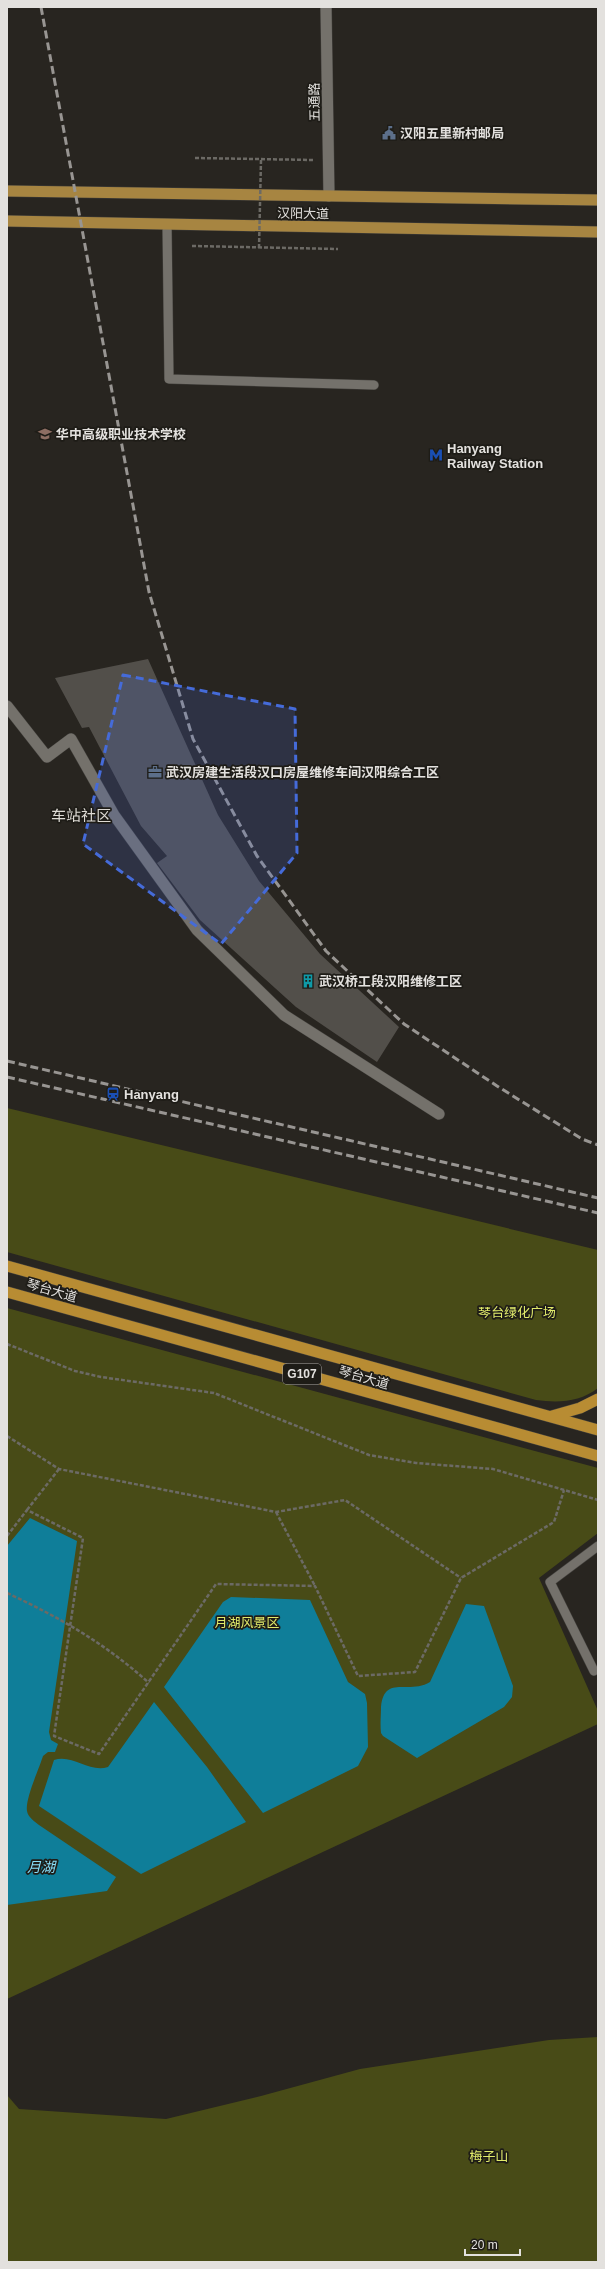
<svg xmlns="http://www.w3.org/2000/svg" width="605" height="2269" viewBox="0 0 605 2269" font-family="Helvetica,'Noto Sans SC',sans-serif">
	<rect width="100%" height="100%" fill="#282520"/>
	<path fill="#484b17" d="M 7,1108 L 598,1250 L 598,1388 C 580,1402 559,1403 536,1400 L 7,1252 Z
		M 7,1308 L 598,1468 L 598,1533 L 539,1578 L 598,1711 L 598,1724 L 7,1999 Z
		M 598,2037 L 598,2262 L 7,2262 L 7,2095 L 19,2109 L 166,2119 L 261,2096 L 360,2069 L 549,2040 Z"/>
	<path fill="#0f7e99" d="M 30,1518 L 77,1541 L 49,1732 L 51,1740 L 58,1744 L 55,1752 L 48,1752 L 43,1756 C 39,1769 25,1799 27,1811 C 28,1817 34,1821 39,1825 L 116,1877 L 107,1891 L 7,1905 L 7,1546 Z
		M 231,1597 L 310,1600 L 348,1682 L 365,1694 L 367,1703 L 368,1747 L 358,1766 L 263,1813 L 164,1687 L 223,1602 Z
		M 466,1604 L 484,1606 L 513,1686 L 512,1697 L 504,1707 L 417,1758 L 383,1736 L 381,1733 C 380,1724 381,1716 381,1707 C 384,1674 409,1695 430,1682 Z
		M 154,1702 L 207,1767 L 246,1822 L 141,1874 L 39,1806 L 54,1760 C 73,1754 89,1773 108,1767 Z"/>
	<path fill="#524f4a" d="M 148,659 L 218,815 L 259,881 L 320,954 L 399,1027 L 377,1062 L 296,1007 L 200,920 L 157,863 L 167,856 L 141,826 L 89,727 L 82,728 L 55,678 Z"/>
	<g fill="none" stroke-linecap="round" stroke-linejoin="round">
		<g stroke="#43413d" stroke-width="10">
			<path id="service" d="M 167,224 L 169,379 L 374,385
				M 594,1671 L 550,1582 L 598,1546"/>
		</g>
		<g stroke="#43413d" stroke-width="12">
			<path id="minor" d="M 326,7 L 329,196
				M 7,706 L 47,757 L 71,739 L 114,815 L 197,930 L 284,1015 L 439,1114"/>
		</g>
		<g stroke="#43413d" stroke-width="12">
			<path id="primary" d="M 7,191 L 598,200
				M 7,221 L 598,232"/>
		</g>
		<g stroke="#43413d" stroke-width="12">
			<path id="trunk" d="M 7,1266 L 598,1430
				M 7,1292 L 598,1456
				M 552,1416 L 580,1408 L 598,1399"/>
		</g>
		<path stroke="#6c6a65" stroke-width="2.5" stroke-dasharray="4 2" stroke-linecap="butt" d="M 195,158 L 314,160
			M 192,246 L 338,249
			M 7,1344 L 75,1371 L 101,1377 L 214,1393 L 369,1455 L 416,1463 L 493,1469 L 598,1500
			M 7,1436 L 59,1469 L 276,1512 L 345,1500 L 461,1578
			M 27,1510 L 59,1469
			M 276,1512 L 315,1586
			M 7,1536 L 27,1510 L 83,1538 L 54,1736 L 99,1754 L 216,1584 L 315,1586 L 358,1676 L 415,1672 L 461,1578 L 554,1522 L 564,1490
			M 7,1593 C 59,1617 106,1644 149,1683"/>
		<use href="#service" stroke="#74716b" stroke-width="9"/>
		<use href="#minor" stroke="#74716b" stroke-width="11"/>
		<use href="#primary" stroke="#a78541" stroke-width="11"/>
		<use href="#trunk" stroke="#b88c33" stroke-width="11"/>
		<path stroke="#989592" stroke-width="3" stroke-dasharray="8 4" stroke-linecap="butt" d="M 41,7 L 149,592 L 193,739 L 257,856 L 326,951 L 404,1024 L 497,1086 L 582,1139 L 598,1145
			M 7,1061 L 598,1198
			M 7,1077 L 598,1213"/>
		<path stroke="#6c6a65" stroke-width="2.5" stroke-dasharray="4 2" stroke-linecap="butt" d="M 259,248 L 261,160"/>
	</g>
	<path fill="#456bd9" fill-opacity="0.2" stroke="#456bd9" stroke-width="3" stroke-dasharray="8 5" stroke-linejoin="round" d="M 123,675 L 295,709 L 297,853 L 221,944 L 83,844 Z"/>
	<defs>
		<g id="civic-bare" transform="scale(1.08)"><path d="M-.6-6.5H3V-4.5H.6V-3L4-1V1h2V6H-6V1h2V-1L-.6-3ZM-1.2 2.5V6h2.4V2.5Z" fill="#5c6f8a" stroke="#1e1c17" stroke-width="2.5" paint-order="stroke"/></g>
		<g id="school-bare" transform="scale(1.08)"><path d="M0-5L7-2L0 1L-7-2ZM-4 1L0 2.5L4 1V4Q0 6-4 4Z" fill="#8d6e63" stroke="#1e1c17" stroke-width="2.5" paint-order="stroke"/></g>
		<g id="metro-bare" transform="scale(1.08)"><path d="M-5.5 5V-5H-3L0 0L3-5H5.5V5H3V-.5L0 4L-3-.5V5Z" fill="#1a4fb4" stroke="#1e1c17" stroke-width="2.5" paint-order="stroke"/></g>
		<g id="office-bare" transform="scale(1.08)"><path d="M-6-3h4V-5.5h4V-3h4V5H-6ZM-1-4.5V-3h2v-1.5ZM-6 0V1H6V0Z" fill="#5c6f8a" stroke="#1e1c17" stroke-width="2.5" paint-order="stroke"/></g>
		<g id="building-bare" transform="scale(1.08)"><path d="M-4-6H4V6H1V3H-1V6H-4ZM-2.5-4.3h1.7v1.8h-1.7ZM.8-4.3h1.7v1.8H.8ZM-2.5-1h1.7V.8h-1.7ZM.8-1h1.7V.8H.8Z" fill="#0f9aa8" stroke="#1e1c17" stroke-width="2.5" paint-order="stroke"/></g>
		<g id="station-bare" transform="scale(1.08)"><path d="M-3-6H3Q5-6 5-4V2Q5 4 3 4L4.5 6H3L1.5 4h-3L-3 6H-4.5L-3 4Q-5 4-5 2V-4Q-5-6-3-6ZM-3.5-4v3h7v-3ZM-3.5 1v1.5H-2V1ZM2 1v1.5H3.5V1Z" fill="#1a4fb4" stroke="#1e1c17" stroke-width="2.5" paint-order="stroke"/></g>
	</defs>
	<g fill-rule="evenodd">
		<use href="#civic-bare" x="389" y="133"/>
		<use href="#school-bare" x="45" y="434"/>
		<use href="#metro-bare" x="436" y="455"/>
		<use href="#office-bare" x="155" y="772"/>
		<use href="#building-bare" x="308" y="981"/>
		<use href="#station-bare" x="113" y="1094"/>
	</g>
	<g text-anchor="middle" stroke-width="3.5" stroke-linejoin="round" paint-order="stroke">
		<rect fill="#1e1c17" stroke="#a8a6a2" stroke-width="1" x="283" y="1364" width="38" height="20" rx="3"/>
		<g font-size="12" font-weight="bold" fill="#e3e1de">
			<text x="302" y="1378">G107</text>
		</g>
		<g font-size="13" fill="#e3e1de" stroke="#1e1c17">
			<text transform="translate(314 102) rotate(-91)" y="5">五通路</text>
			<text transform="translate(303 213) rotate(1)" y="5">汉阳大道</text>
			<text transform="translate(52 1290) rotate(16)" y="5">琴台大道</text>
			<text transform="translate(364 1377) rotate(16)" y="5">琴台大道</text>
		</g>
		<g font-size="13" font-weight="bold" fill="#e3e1de" stroke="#1e1c17" text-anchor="start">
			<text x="400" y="138">汉阳五里新村邮局</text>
			<text x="56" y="439">华中高级职业技术学校</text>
			<text x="447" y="453">Hanyang<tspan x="447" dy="15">Railway Station</tspan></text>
			<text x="166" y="777">武汉房建生活段汉口房屋维修车间汉阳综合工区</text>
			<text x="319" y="986">武汉桥工段汉阳维修工区</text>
			<text x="124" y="1099">Hanyang</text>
		</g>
		<g font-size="13" fill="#e1eb6b" stroke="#1e1c17">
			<text x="517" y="1317">琴台绿化广场</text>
			<text x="247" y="1627">月湖风景区</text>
			<text x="489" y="2161">梅子山</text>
		</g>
		<g font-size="14" font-style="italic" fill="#89dffa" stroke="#1e1c17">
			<text x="41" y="1872">月湖</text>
		</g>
		<g font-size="15" fill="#dddad4" stroke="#1e1c17">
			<text x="81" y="821">车站社区</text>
		</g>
	</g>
	<rect width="605" height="2269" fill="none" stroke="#e3e1de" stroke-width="16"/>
	<path d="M465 2249v6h55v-6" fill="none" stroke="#e3e1de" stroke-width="2"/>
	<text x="471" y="2249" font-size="12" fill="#e3e1de" stroke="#1e1c17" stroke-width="3" paint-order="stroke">20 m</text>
</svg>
